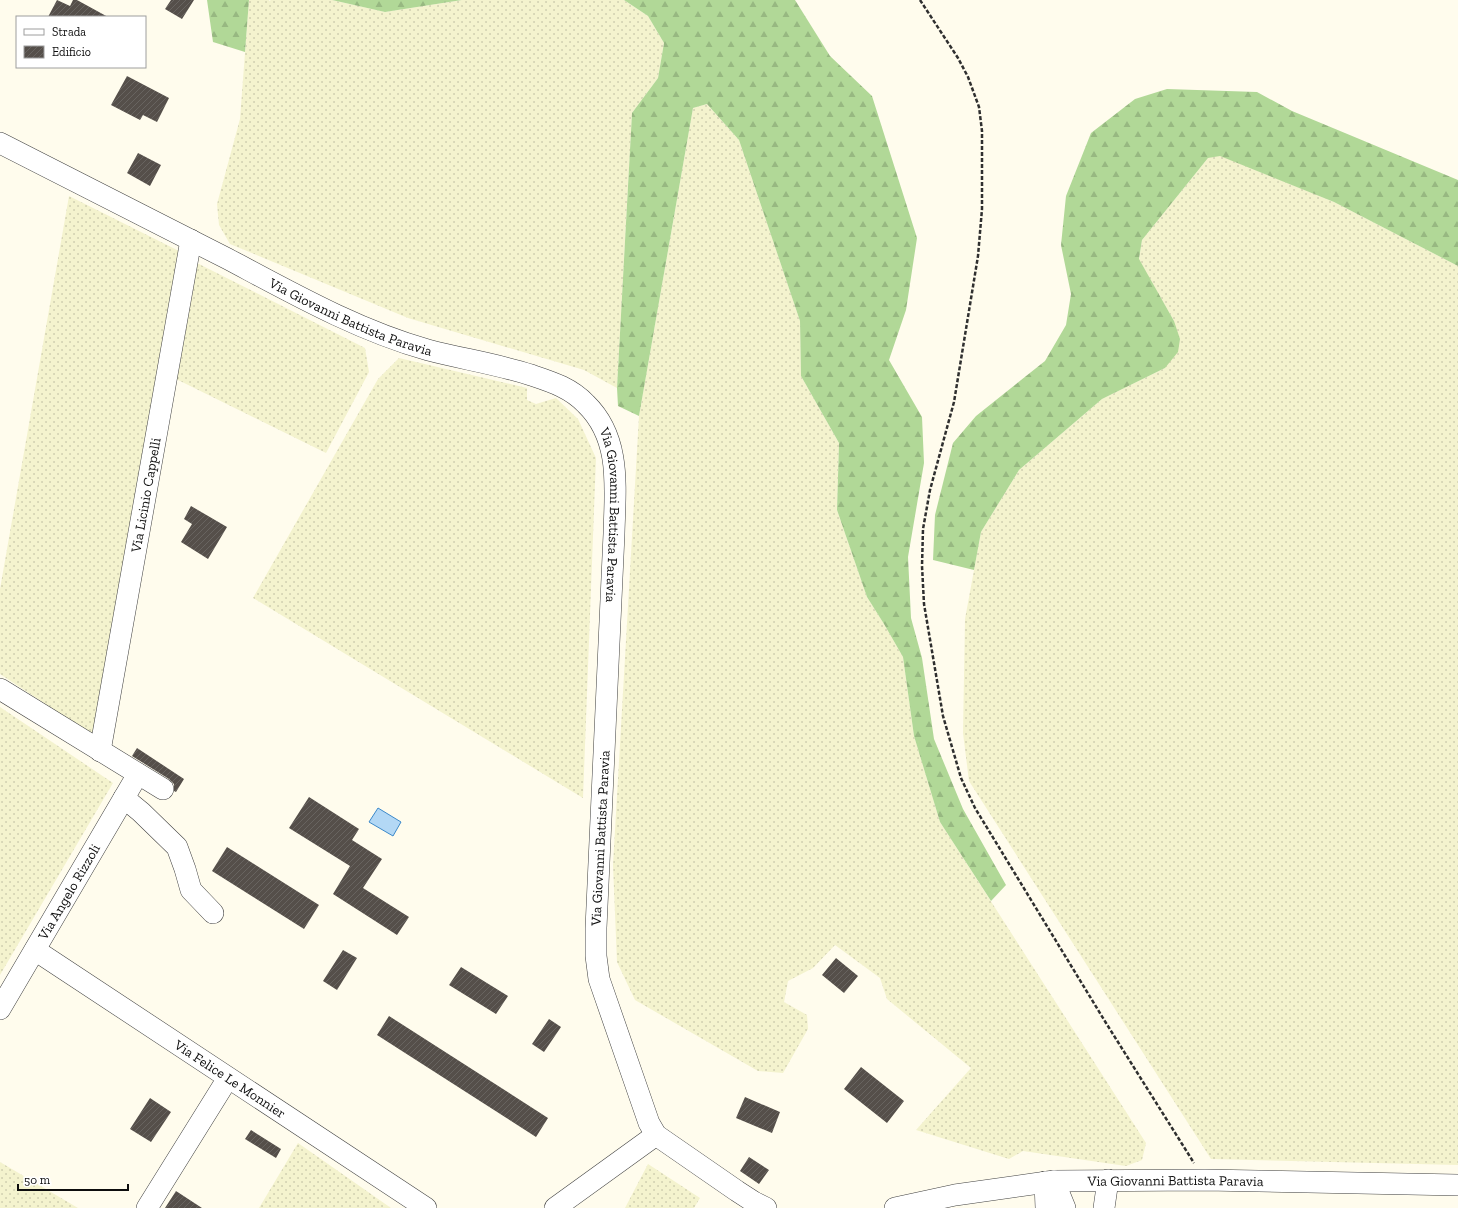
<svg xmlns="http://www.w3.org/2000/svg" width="1458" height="1208" viewBox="0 0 1458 1208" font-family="'Zilla Slab',serif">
	<defs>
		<pattern id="farmland-dots" width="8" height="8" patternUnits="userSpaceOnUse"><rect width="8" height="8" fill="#f4f3ce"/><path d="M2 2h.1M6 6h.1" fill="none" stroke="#d0cfb0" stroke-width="1.8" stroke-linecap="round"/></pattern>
		<pattern id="forest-firs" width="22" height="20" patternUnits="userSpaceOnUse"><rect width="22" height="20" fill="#b1d897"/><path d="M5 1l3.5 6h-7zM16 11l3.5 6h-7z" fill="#97b881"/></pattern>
		<pattern id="building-hatch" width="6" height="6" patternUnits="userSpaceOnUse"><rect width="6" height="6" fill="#554f4a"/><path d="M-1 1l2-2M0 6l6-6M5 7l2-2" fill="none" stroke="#686460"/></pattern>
	</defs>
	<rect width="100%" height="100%" fill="#fffced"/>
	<path fill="url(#farmland-dots)" d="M 249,0 L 269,0 L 269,1 L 271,0 L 332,0 L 385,12 L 462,0 L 624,0 L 648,16 L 664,43 L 658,78 L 632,113 L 617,388 L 584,370 L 408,318 L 230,244 L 219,225 L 217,204 L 240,119 Z
		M 707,104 L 739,140 L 800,321 L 801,376 L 839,443 L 837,510 L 867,597 L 884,624 L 903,657 L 914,736 L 940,822 L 1146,1143 L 1142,1160 L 1126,1166 L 1023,1151 L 1009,1159 L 916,1130 L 971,1068 L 887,999 L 880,978 L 835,945 L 813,968 L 788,981 L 784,1002 L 807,1015 L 808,1029 L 783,1073 L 758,1071 L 635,1000 L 617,962 L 613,865 L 639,416 L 693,108 Z
		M 1219,155 L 1334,202 L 1458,266 L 1458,1165 L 1211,1159 L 969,781 L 963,733 L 965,619 L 981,532 L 1019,470 L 1102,399 L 1165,368 L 1174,321 L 1139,260 L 1142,240 L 1208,158 Z
		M 69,196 L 179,251 L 94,736 L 0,674 L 0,589 Z
		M 195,262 L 365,348 L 369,372 L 326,453 L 172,377 Z
		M 399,358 L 527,388 L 527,400 L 536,404 L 556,398 L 578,419 L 596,458 L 583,798 L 253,598 L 378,379 Z
		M 0,707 L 113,783 L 0,975 Z
		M 298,1143 L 391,1208 L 259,1208 Z
		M 0,1162 L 78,1208 L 0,1208 Z
		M 648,1164 L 700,1198 L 694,1208 L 625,1208 Z"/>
	<path fill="url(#forest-firs)" d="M 207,0 L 249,0 L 245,52 L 213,42 Z
		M 332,0 L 462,0 L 385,12 Z
		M 624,0 L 795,0 L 830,56 L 872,96 L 917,238 L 906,310 L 889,360 L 922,417 L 924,463 L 908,557 L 911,618 L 922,658 L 934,739 L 963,809 L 1006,885 L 991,901 L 940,822 L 914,736 L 903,657 L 884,624 L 867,597 L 837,510 L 839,443 L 801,376 L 800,321 L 739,140 L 707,104 L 693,108 L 639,416 L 618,406 L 617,388 L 632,113 L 658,78 L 664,43 L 648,16 Z
		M 1167,89 L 1257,92 L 1292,111 L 1458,180 L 1458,266 L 1334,202 L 1220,156 L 1208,158 L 1142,240 L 1139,259 L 1174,321 L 1180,339 L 1178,352 L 1165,368 L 1102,399 L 1019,470 L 981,532 L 974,570 L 933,560 L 935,515 L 953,443 L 976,416 L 1045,361 L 1066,325 L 1071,294 L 1061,245 L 1066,196 L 1091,133 L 1135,99 Z"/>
	<path fill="#b3d8f5" stroke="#3c89ca" d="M 378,808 L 401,822 L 393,836 L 369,822 Z"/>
	<path fill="url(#building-hatch)" d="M 57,0 L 70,6 L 73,0 L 77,0 L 108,17 L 48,17 Z
		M 171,0 L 194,0 L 182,19 L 165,9 Z
		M 127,76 L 169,98 L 157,122 L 143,115 L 140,120 L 111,105 Z
		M 138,153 L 161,165 L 150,186 L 127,173 Z
		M 191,506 L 227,527 L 208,559 L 181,542 L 192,524 L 184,519 Z
		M 137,748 L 184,779 L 176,792 L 174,791 L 174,784 L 169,779 L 132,756 Z
		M 309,797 L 359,829 L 352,840 L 382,859 L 363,888 L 409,917 L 397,935 L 333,894 L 350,866 L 289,828 Z
		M 227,847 L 319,905 L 304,929 L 212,871 Z
		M 343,950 L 357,958 L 337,990 L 323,981 Z
		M 836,958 L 858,976 L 844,993 L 822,975 Z
		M 461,967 L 508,996 L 496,1014 L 449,985 Z
		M 389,1016 L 548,1118 L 536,1137 L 377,1035 Z
		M 549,1019 L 561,1027 L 544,1052 L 532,1044 Z
		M 861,1067 L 904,1101 L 887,1123 L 844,1089 Z
		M 745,1097 L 780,1112 L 772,1133 L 736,1118 Z
		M 150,1098 L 171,1112 L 151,1142 L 130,1129 Z
		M 251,1130 L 281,1149 L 276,1158 L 245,1139 Z
		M 749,1157 L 769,1170 L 759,1184 L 740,1171 Z
		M 176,1191 L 202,1208 L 165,1208 Z"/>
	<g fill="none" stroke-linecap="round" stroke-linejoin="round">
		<g stroke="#404040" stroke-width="22">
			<g id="minor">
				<path id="s1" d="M 0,143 C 76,181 152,220 228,259 C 292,293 357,330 428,350 C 462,359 497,364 531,375 C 552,382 571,388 586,404 C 622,439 615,489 614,534 L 596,928 L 596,956 L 599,979 L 649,1123 L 656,1135 L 737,1191 L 754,1202 L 766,1208"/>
				<path d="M 0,689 L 163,789"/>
				<path id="s2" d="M 100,751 L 191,240"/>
				<path d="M 124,798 L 141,812 L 177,847 L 185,869 L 191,890 L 213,913"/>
				<path id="s3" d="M 35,950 L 426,1208"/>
				<path id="s4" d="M 0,1009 L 138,774"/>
				<path d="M 1054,1181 L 1065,1208"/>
				<path d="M 1045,1182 L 1046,1208"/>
				<path d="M 147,1208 L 228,1078"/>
				<path d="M 555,1208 L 656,1135"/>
				<path id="s5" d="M 895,1208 L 955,1195 L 1054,1181 L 1205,1180 L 1458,1185"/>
				<path d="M 1104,1208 L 1108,1180"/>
			</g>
		</g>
		<path stroke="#2f2f2f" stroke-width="2.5" stroke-dasharray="4 2" stroke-linecap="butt" d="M 920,0 L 958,58 L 968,77 L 979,107 L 982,131 L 982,209 L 978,256 L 954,402 L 930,490 L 923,529 L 922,566 L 924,604 L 943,716 L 961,778 L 975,808 L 1106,1023 L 1194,1163"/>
		<use href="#minor" stroke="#fff" stroke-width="21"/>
	</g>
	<g text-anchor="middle" stroke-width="4" stroke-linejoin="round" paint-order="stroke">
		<g font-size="14" fill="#0d0d0d" stroke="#fff">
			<text dy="5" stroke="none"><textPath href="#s1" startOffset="392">Via Giovanni Battista Paravia</textPath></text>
			<text dy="5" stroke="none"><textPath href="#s2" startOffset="260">Via Licinio Cappelli</textPath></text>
			<text dy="5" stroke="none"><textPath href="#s1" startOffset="763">Via Giovanni Battista Paravia</textPath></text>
			<text transform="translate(600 838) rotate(-87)" y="5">Via Giovanni Battista Paravia</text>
			<text dy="5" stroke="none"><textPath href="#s4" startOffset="136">Via Angelo Rizzoli</textPath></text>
			<text dy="5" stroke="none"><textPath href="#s3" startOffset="234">Via Felice Le Monnier</textPath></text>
			<text dy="5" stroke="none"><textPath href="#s5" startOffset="283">Via Giovanni Battista Paravia</textPath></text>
		</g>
	</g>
	<rect x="16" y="16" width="130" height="52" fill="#ffffff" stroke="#9e9e9e"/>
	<rect x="24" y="29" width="20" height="6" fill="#ffffff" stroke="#9e9e9e"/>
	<text x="52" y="36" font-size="12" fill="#0d0d0d">Strada</text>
	<rect x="24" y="46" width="20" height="12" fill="url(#building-hatch)" stroke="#9e9e9e"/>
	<text x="52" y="56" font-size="12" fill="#0d0d0d">Edificio</text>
	<path d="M18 1184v6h110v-6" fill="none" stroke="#0d0d0d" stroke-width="2"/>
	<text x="24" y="1184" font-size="12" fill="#0d0d0d" stroke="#ffffff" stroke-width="3" paint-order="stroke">50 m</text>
</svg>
